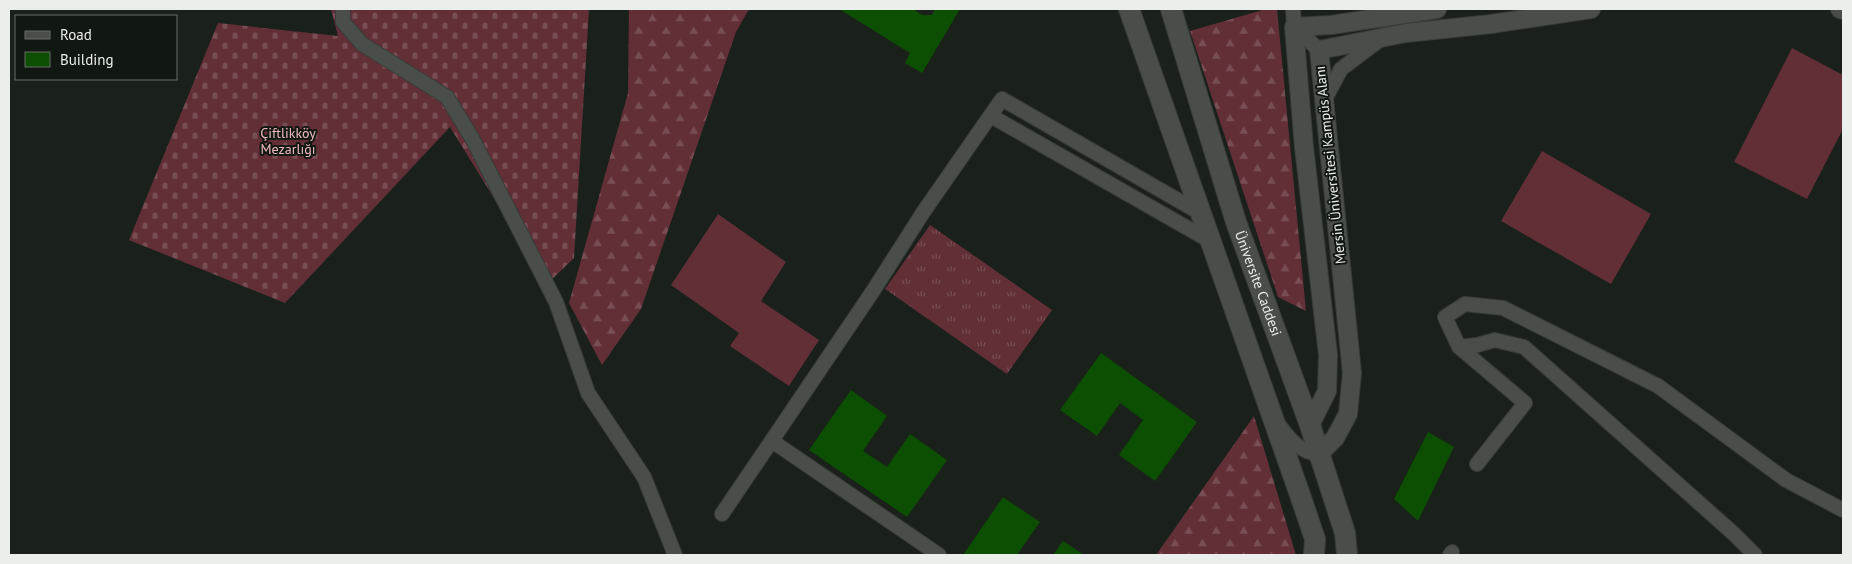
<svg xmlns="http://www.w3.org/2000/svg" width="1852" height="564" viewBox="0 0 1852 564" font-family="'PT Sans',sans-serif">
	<defs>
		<pattern id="grass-tufts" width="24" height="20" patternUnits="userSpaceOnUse" patternTransform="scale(1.25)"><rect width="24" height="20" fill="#622f37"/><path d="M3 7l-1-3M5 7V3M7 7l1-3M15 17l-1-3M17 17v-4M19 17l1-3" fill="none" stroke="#794d54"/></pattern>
		<pattern id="forest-firs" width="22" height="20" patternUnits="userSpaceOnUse" patternTransform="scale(1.25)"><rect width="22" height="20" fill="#622f37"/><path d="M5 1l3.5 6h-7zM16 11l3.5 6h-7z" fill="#794d54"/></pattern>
		<pattern id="cemetery-stones" width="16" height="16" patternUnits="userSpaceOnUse" patternTransform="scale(1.25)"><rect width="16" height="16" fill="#622f37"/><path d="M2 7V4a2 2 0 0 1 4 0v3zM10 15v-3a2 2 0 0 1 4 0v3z" fill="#794d54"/></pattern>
	</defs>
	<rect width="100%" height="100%" fill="#1a201a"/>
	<path fill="url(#grass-tufts)" d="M 930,225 L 1052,310 L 1007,374 L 885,289 Z"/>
	<path fill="url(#forest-firs)" d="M 629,9 L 749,9 L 736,32 L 641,309 L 602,365 L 569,303 L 628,93 Z
		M 1266,9 L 1277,9 L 1306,311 L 1278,297 L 1190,31 Z
		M 1254,416 L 1296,555 L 1156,555 Z"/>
	<path fill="url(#cemetery-stones)" d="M 331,9 L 589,9 L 574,258 L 547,284 L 450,127 L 285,303 L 129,240 L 218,23 L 338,36 Z"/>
	<path fill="#622f37" d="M 1792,48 L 1843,75 L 1843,129 L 1807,199 L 1734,162 Z
		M 1542,151 L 1651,214 L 1611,284 L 1501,221 Z
		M 718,214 L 786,262 L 761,301 L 819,340 L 789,386 L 730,346 L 739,333 L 671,285 Z"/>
	<path fill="#0c4f02" d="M 839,9 L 913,9 L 922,15 L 932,15 L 935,9 L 960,9 L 922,73 L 905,63 L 910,53 Z
		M 1101,353 L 1197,422 L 1155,481 L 1119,455 L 1143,420 L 1120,403 L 1097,436 L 1060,410 Z
		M 851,390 L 887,416 L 863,451 L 887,467 L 910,434 L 947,460 L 907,517 L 809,450 Z
		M 1428,432 L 1454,447 L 1418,521 L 1394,499 Z
		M 1003,497 L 1040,522 L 1017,555 L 963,555 Z
		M 1063,541 L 1084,555 L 1053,555 Z"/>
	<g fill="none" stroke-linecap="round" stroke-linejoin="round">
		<g stroke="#383c38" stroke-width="16">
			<path id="minor" d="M 343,9 L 343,22 L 362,44 L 447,97 L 472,138 L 556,302 L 588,393 L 644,477 L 675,555
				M 1293,9 L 1294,27 L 1319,50
				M 1324,101 L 1341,69 L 1381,39
				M 991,116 L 1212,242
				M 1459,347 L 1477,345 L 1495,340 L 1524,347 L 1734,534 L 1755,555
				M 1279,425 C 1289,439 1301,453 1319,454
				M 772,441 L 939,555
				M 1477,464 L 1525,403 L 1459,347 L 1445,317 L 1465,304 L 1503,308 L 1658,386 L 1786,480 L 1843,510
				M 722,514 L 873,291 L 924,211 L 1002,99 L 1202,214
				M 1450,555 L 1452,552"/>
		</g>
		<g stroke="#383c38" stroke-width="20">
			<path id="tertiary" d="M 1840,9 L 1843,10
				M 1310,425 L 1327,391 L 1328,355 L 1304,147 L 1294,27 L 1331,25 L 1437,9
				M 1319,454 L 1335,438 L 1348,414 L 1352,373 L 1319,50 L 1406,33 L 1491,24 L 1591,9"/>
		</g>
		<g stroke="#383c38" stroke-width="22">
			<g id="secondary">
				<path d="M 1129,9 L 1299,492 L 1315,539 L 1314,555"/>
				<path id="s1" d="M 1171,9 L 1236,222 L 1310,425 L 1345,533 L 1347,555"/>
			</g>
		</g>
		<use href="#minor" stroke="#494f48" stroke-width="14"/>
		<use href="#tertiary" stroke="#494f48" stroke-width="18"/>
		<use href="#secondary" stroke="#494f48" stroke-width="20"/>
	</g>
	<g text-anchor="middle" stroke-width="4" stroke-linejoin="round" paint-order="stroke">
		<g font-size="14" fill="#f0bbc0" stroke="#111711">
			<text x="288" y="138">Çiftlikköy<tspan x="288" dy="16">Mezarlığı</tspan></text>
		</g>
		<g font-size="14" fill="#ebefeb" stroke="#111711">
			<text transform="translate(1330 165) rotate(-96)" y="5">Mersin Üniversitesi Kampüs Alanı</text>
			<text dy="5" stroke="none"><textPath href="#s1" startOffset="288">Üniversite Caddesi</textPath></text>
		</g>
	</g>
	<rect width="1852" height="564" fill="none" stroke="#ebefeb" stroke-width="20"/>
	<rect x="15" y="15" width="162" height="65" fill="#111711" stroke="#686d68"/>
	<rect x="25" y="31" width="25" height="8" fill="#494f48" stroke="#686d68"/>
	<text x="60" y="40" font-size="15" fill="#ebefeb">Road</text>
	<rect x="25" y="52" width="25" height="15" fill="#0c4f02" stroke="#686d68"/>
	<text x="60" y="65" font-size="15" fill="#ebefeb">Building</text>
</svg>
